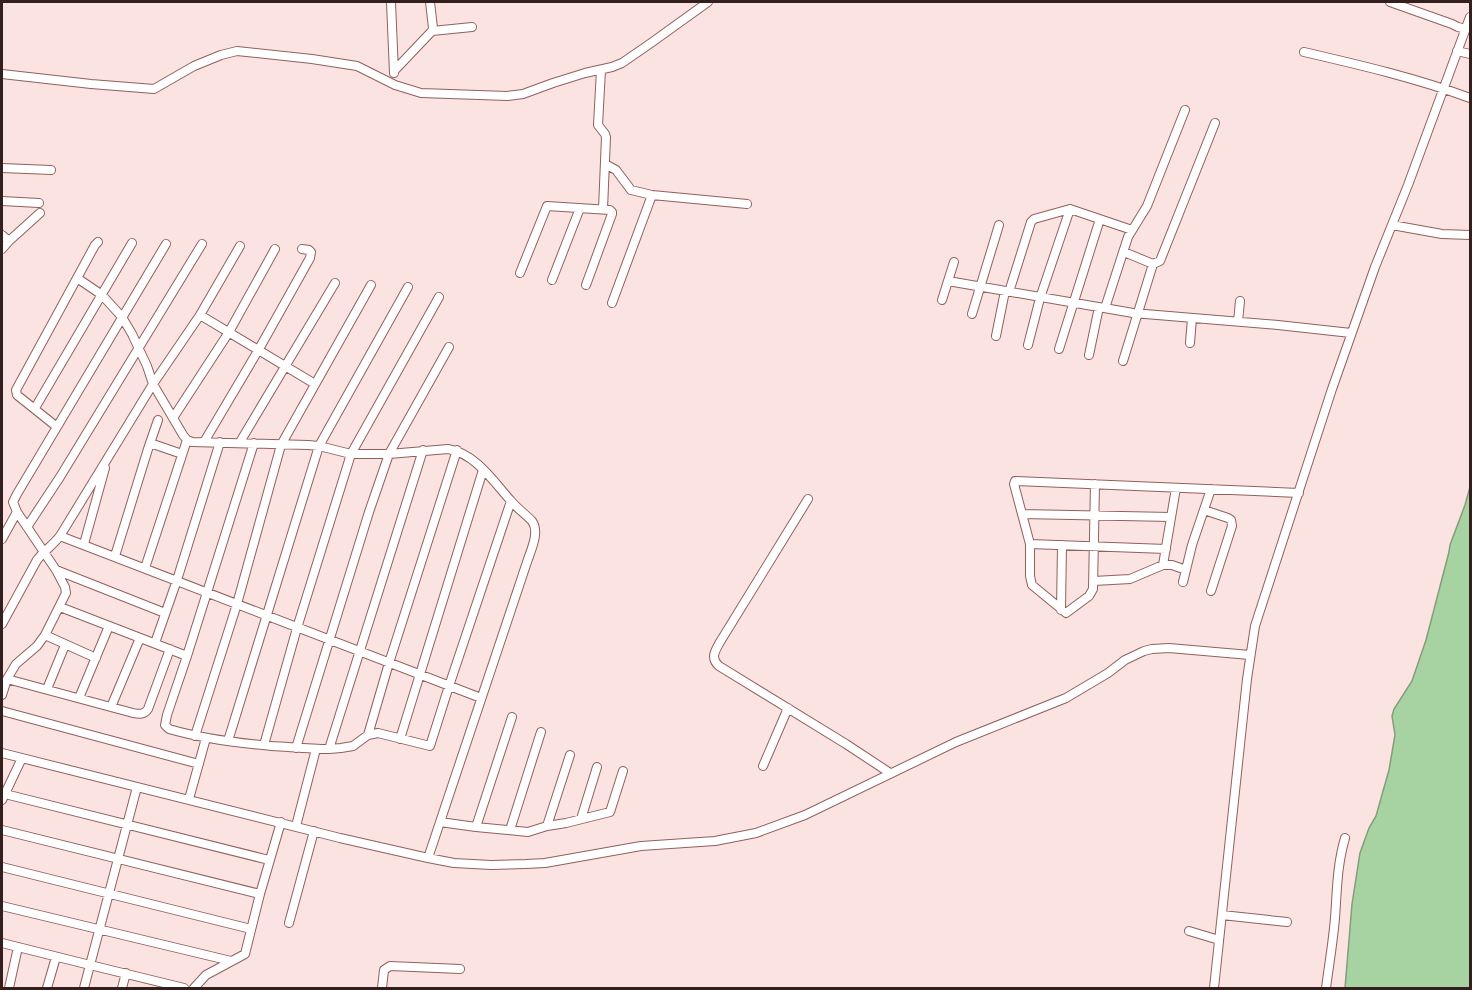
<svg xmlns="http://www.w3.org/2000/svg" width="1472" height="990" viewBox="0 0 1472 990" font-family="'DM Sans',sans-serif">
	<rect width="100%" height="100%" fill="#fbe3e2"/>
	<path fill="#a7d3a2" stroke="#849d7a" stroke-width="1.5" d="M 1470,487 L 1470,988 L 1345,988 L 1352,904 L 1360,853 L 1369,828 L 1376,816 L 1389,770 L 1395,735 L 1392,716 L 1394,709 L 1412,681 L 1426,640 L 1449,552 L 1450,545 L 1465,505 Z"/>
	<g fill="none" stroke-linecap="round" stroke-linejoin="round">
		<g stroke="#90605d" stroke-width="10">
			<path id="minor" d="M 391,2 L 394,73
				M 1390,2 L 1452,24 L 1458,27 L 1466,29
				M 432,31 L 472,27
				M 1457,51 L 1470,54
				M 1304,52 C 1360,65 1416,78 1470,98
				M 601,70 L 598,125 L 605,134 L 606,137 L 603,209
				M 394,71 L 432,31 L 433,28 L 430,2
				M 2,74 L 91,84 L 154,89 L 194,66 L 221,55 L 237,51 L 312,59 L 357,66 L 395,85 L 421,93 L 507,96 L 523,94 L 553,83 L 585,73 L 612,67 L 622,63 L 651,43 L 708,2
				M 605,164 L 616,170 L 631,190 L 652,195 L 747,204
				M 2,168 L 51,170
				M 2,201 L 39,203
				M 1392,225 L 1442,234 L 1470,235
				M 2,235 L 9,241 L 40,213
				M 2,249 L 9,241
				M 1124,252 L 1153,264
				M 520,273 L 547,206 L 610,210 L 612,212 L 612,214 L 586,285
				M 77,278 L 102,295 L 122,317 L 132,334 L 147,366 L 153,384 L 183,435 L 187,440 L 192,442 L 308,445 L 319,446 L 351,454 L 389,454 L 449,347
				M 552,280 L 580,208
				M 948,281 L 1133,313 L 1278,325 L 1351,333
				M 1009,292 L 1031,222 L 1034,219 L 1070,209 L 1132,230
				M 942,300 L 954,262
				M 612,303 L 652,195
				M 1105,308 L 1128,237 L 1147,206 L 1185,110
				M 972,314 L 999,225
				M 200,315 L 315,384
				M 1238,322 L 1240,301
				M 996,336 L 1005,291
				M 1190,343 L 1192,318
				M 1028,345 L 1040,298 L 1070,209
				M 1059,349 L 1100,219
				M 1089,355 L 1099,307
				M 1123,361 L 1153,264 L 1160,261 L 1215,123
				M 35,408 L 132,243
				M 173,418 L 229,332 L 275,249
				M 57,427 L 17,395 L 16,390 L 95,245 L 98,242
				M 204,442 L 259,349 L 310,258 L 311,252 L 309,250 L 302,249
				M 240,442 L 335,283
				M 150,443 L 182,454
				M 254,443 L 187,656 L 167,715 L 165,725 L 169,729 C 203,739 237,743 272,746 C 291,747 310,749 329,749 L 423,450
				M 1095,484 L 1093,589 L 1089,596 L 1066,613 L 1032,585 L 1030,576 L 1030,544 L 1014,484 L 1015,481 L 1299,493
				M 808,499 L 720,642 C 715,651 710,658 719,666 L 846,744 L 890,773
				M 1204,510 L 1228,518 L 1231,520 L 1232,526 L 1211,591
				M 1022,514 L 1171,517
				M 27,527 L 60,477 L 202,244
				M 60,536 L 481,698
				M 2,539 L 17,512
				M 84,544 L 105,468
				M 1030,544 L 1166,549
				M 115,556 L 148,449 L 158,420
				M 1163,565 L 1172,565 L 1186,570
				M 145,568 L 187,440
				M 56,570 L 165,613
				M 1094,581 L 1130,579 L 1163,565 L 1176,488
				M 1183,582 L 1192,545 L 1211,489
				M 60,607 L 187,656
				M 1061,610 L 1062,545
				M 2,624 L 37,560 C 44,551 53,545 60,536 L 153,384 L 200,315 L 240,246
				M 45,635 L 96,658
				M 155,643 L 177,580 L 220,442
				M 7,679 L 133,713 C 139,714 144,715 148,709 L 170,649
				M 47,689 L 65,645
				M 2,695 L 7,679 L 16,664 L 37,646 L 45,635 L 66,593 L 65,587 L 56,570 L 17,512 L 13,502 L 17,494 L 166,244
				M 79,698 L 109,626
				M 111,707 L 140,638
				M 2,711 L 199,764
				M 368,735 L 389,663 L 457,450
				M 195,736 L 237,604 L 281,445 L 371,285
				M 400,739 L 483,470
				M 228,741 L 319,446 L 408,287
				M 264,745 L 297,628 L 351,454 L 439,297
				M 296,748 L 369,512 L 389,454 L 448,449 C 475,453 494,482 511,501 C 517,508 525,514 532,521 C 540,532 531,550 527,562 L 428,858
				M 329,749 L 341,748 L 353,746 L 368,735 L 378,733 L 430,746 L 449,686 L 511,501
				M 2,753 L 340,838 L 428,858 L 454,863 L 491,865 L 526,864 L 545,863 L 641,846 L 715,841 L 756,833 L 805,815 L 956,742 L 1066,698 L 1108,673 L 1125,660 L 1144,651 L 1152,649 L 1169,648 L 1250,655
				M 763,766 L 788,708
				M 5,794 L 269,860
				M 189,799 L 206,738
				M 2,800 L 22,758
				M 581,819 L 597,767
				M 440,822 L 476,827 L 528,832 L 547,826 L 566,823 L 610,812 L 623,771
				M 296,826 L 316,749
				M 547,826 L 570,755
				M 476,827 L 512,717
				M 2,830 L 260,894
				M 510,830 L 541,732
				M 2,867 L 251,929
				M 2,906 L 231,961
				M 1222,915 L 1287,922
				M 289,923 L 314,831
				M 1189,931 L 1219,940
				M 2,943 L 90,965 L 137,787
				M 9,988 L 18,947
				M 47,988 L 56,957
				M 84,988 L 90,965 L 184,988
				M 122,988 L 126,973
				M 194,988 L 206,975 L 245,954 L 260,894 L 281,822
				M 382,988 L 384,970 L 390,966 L 460,969
				M 1214,988 L 1247,679 L 1255,626 L 1332,389 L 1375,267 L 1408,185 L 1470,17
				M 1326,988 C 1329,965 1333,942 1335,918 C 1337,891 1337,865 1345,838"/>
		</g>
		<use href="#minor" stroke="#fff" stroke-width="8"/>
	</g>
	<rect width="1472" height="990" fill="none" stroke="#331f1e" stroke-width="6"/>
</svg>
